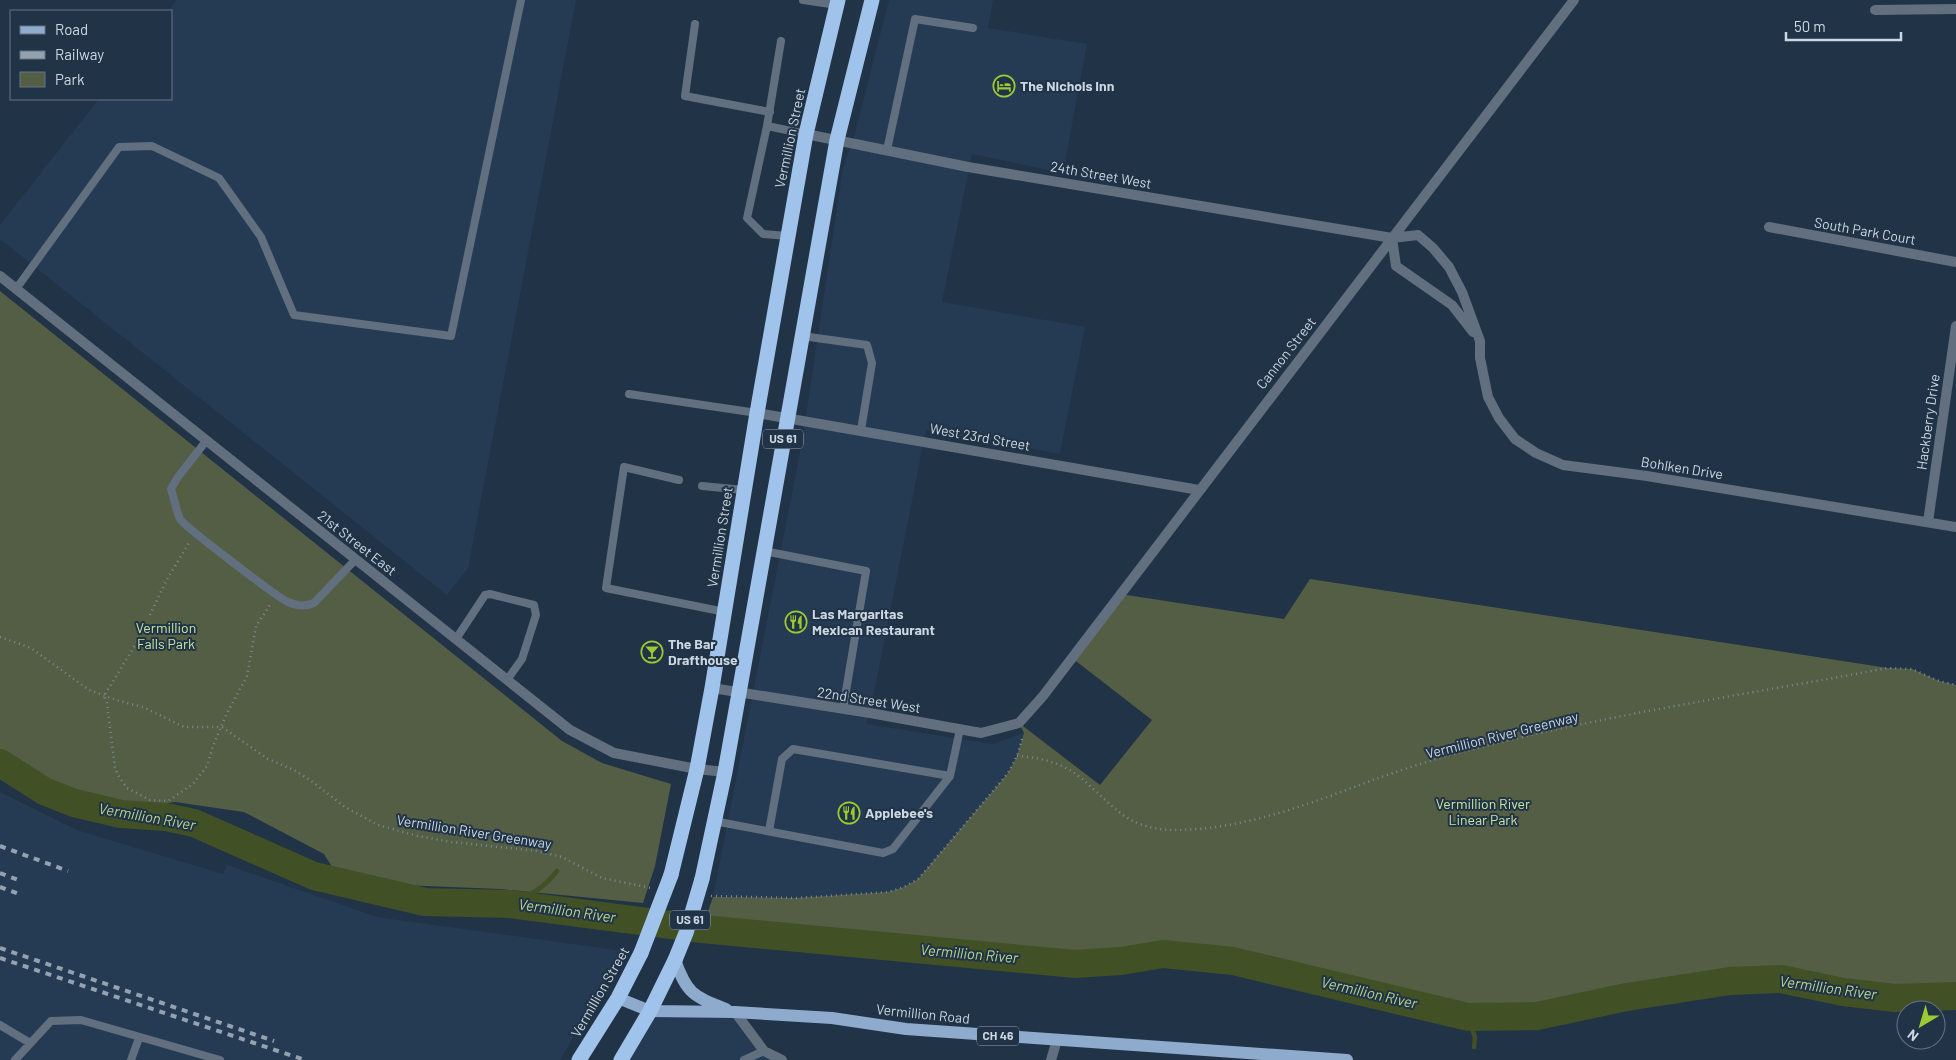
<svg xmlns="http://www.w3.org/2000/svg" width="1956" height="1060" viewBox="0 0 1956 1060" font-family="Barlow,sans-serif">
	<rect width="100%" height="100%" fill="#213346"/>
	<path fill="#253b54" d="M 176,0 L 576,0 L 468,568 L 447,595 L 0,239 L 0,225 L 99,99 L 171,99 L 171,11 L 168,11 Z
		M 889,0 L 993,0 L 988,28 L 1087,44 L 1063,173 L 972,154 L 942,302 L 1085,327 L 1060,454 L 926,430 L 870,713 L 866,724 L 993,744 L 1024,733 L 1017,756 L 1008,773 L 927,869 L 918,879 L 904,887 L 888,892 L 796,898 L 713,897 L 802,442 L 843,168 L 854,137 Z
		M 0,792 L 77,830 L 223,874 L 227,865 L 377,917 L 623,951 L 560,1060 L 0,1060 Z
		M 650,1011 L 735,1012 L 764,1051 L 782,1060 L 621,1060 Z"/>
	<path fill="#545e45" d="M 0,291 L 562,741 L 602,763 L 671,784 L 655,866 L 643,903 L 500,889 L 401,885 L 334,870 L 324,854 L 244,812 L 175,802 L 128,809 L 82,801 L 0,756 Z
		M 1310,579 L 1888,668 L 1912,669 L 1939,681 L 1956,685 L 1956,996 L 1895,998 L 1843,992 L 1781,979 L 1730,981 L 1627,997 L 1537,1016 L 1468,1017 L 1233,961 L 1163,954 L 1121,961 L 1075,964 L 702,929 L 713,897 L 796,898 L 888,892 L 904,887 L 918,879 L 1008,773 L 1017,756 L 1024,733 L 1019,723 L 1100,785 L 1152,720 L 1072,658 L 1120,594 L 1284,619 Z"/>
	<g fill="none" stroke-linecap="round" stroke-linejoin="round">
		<path stroke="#415025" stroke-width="4.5" d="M 509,904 C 532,894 542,890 557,871
			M 1895,998 L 1906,1011
			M 1468,1017 L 1475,1037 L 1474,1047"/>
		<path stroke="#415025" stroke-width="28" d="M 0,763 L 44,791 L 74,803 L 121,814 L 166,817 L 194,823 L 314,876 L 425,902 L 509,904 L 702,929 L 1075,964 L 1121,961 L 1163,954 L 1233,961 L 1468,1017 L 1537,1016 L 1627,997 L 1730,981 L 1781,979 L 1843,992 L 1895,998 L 1956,996"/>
		<path stroke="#7a8998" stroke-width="2.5" stroke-dasharray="1 4" stroke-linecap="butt" d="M 150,615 L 166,581 L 190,541
			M 0,637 L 31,648 L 89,690 L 116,700 L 143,707 L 184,727 L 222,727 L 268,759 L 294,770 L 310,780 L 345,807 L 378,825 L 418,836 L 452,842 L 537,851 L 562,857 L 602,878 L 651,888
			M 137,642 L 104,696 L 107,703 L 115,768 L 119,777 L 127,788 L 150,800 L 168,801 L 193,784 L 207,766 L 213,746 L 227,713 L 247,676 L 256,626 L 270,605
			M 1017,756 C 1037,757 1060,762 1077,775 C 1112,802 1123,829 1173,830 C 1243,830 1309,804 1373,780 C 1404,769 1437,758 1469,750 C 1605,715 1749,694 1888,668 L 1912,669 L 1939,681 L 1956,685
			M 711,896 L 796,898 L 888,892 L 904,887 L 918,879 L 927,869 L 1008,773 L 1017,756 L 1023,736"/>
		<path stroke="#616f7f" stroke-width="8" d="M 803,0 L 837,5
			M 695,24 L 685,96 L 770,112
			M 781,41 L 767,126 L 806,134
			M 767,126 L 747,218 L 763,234 L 788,236
			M 887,150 L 915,19 L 973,28
			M 16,289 L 119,147 L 152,146 L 219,178 L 261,237 L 294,315 L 451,336 L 521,0
			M 802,336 L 867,345 L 872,363 L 861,430
			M 629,394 L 757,413
			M 206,441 L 178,477 L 171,489 C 174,498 176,510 180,519 C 184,526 277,597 288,602 C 297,606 305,607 314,603 L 356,559
			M 679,480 L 624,467 L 606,588 L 725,612
			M 702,486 L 744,490
			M 764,551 L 866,571 L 843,709
			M 456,639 L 485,595 L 490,594 L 534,605 L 536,615 L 522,659 L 507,680
			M 714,821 L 883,853 L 893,849 L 950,776 L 960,729
			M 769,831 L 782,759 L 793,749 L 950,776
			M 0,1025 L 30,1043
			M 15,1060 L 51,1021 L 81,1020 L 220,1060
			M 131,1060 L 139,1038
			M 744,1060 L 764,1051"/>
		<path stroke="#616f7f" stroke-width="10" d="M 1875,10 L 1956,9
			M 806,134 L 968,167 L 1392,238 L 1418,235 L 1433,248 L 1449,267 L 1462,292 L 1480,341 L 1480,358 L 1488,397 L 1499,418 L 1515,439 L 1536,453 L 1563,465 L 1647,476 L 1956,527
			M 1769,227 L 1956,262
			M 1392,238 L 1396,266 L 1452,305 L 1473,332
			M 0,276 L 570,730 L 614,753 L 697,769 L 725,772
			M 757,413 L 1199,490
			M 1928,522 L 1956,326
			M 712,688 L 870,713 L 981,733 L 1019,723 L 1043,696 L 1574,0
			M 735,1012 L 764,1051 L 782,1060
			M 1051,1060 L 1057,1040"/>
		<path stroke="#8eabcd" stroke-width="12" d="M 675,960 C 687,994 693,996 726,1009
			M 618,998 L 650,1011 L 735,1012 L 832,1018 L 906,1029 L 1347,1060"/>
		<path stroke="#a0c3eb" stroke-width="15" d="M 671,875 L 697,769 L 712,688 L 757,413 L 806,134 L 838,0
			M 702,879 L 725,772 L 837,140 L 872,0
			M 579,1060 L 618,998 L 641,953
			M 621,1060 L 650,1011 L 675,960"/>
		<path stroke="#94a2b0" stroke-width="4" stroke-dasharray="6 6" stroke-linecap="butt" d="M 0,846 L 68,871
			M 0,873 L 21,881
			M 0,887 L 19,894
			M 0,948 L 274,1041
			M 0,958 L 305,1060"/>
		<path stroke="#a0c3eb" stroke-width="15" d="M 641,953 L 671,875
			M 675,960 L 686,933 L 702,879"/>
	</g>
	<defs>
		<g id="hotel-ring" transform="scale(1.125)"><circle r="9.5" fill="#213346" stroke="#9bcb33" stroke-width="1.5"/><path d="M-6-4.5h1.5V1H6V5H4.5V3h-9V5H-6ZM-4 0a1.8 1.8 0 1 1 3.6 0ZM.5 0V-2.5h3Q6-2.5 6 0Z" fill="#9bcb33"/></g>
		<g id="restaurant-ring" transform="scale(1.125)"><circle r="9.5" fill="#213346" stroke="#9bcb33" stroke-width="1.5"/><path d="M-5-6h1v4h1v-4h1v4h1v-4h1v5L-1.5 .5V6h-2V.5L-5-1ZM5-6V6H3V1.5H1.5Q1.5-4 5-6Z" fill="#9bcb33"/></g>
		<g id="bar-ring" transform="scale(1.125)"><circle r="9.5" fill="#213346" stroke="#9bcb33" stroke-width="1.5"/><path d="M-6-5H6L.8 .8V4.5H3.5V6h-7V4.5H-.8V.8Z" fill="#9bcb33"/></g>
	</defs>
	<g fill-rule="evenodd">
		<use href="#hotel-ring" x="1004" y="86"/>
		<use href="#restaurant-ring" x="796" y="622"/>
		<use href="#bar-ring" x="652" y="652"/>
		<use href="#restaurant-ring" x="849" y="813"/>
	</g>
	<g text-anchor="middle" stroke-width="4" stroke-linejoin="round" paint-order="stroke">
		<g fill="#213346" stroke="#99a6b4" stroke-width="1">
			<rect x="763" y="429.5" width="40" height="19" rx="4"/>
			<rect x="670" y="910.5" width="40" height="19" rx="4"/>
			<rect x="977" y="1026.5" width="42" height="19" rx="4"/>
		</g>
		<g font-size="12" font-weight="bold" fill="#ccd7e3">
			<text x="783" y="443">US 61</text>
			<text x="690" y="924">US 61</text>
			<text x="998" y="1040">CH 46</text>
		</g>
		<g font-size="14" font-weight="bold" fill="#ccd7e3" stroke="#213346" text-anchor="start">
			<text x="1020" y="91">The Nichols Inn</text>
			<text x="812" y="619">Las Margaritas<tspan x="812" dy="16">Mexican Restaurant</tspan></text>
			<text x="668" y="649">The Bar<tspan x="668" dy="16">Drafthouse</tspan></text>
			<text x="865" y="818">Applebee's</text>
		</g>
		<g font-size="14" fill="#ccd7e3" stroke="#213346">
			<text transform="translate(790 138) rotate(-78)" y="5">Vermillion Street</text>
			<text transform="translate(1101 175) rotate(10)" y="5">24th Street West</text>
			<text transform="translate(1865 231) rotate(10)" y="5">South Park Court</text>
			<text transform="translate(1286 353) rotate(-52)" y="5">Cannon Street</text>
			<text transform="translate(1928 422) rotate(-82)" y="5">Hackberry Drive</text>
			<text transform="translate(980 437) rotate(10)" y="5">West 23rd Street</text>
			<text transform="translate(1682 468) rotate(9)" y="5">Bohlken Drive</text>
			<text transform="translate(720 537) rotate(-81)" y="5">Vermillion Street</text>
			<text transform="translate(357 543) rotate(38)" y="5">21st Street East</text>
			<text transform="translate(869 700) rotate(9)" y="5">22nd Street West</text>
			<text transform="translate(1502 735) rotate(-14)" y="5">Vermillion River Greenway</text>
			<text transform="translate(474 832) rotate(9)" y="5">Vermillion River Greenway</text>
			<text transform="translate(600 992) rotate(-60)" y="5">Vermillion Street</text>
			<text transform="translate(923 1014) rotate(6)" y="5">Vermillion Road</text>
		</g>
		<g font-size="14" fill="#cae79f" stroke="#213346">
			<text x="166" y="633">Vermillion<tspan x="166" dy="16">Falls Park</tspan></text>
			<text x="1483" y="809">Vermillion River<tspan x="1483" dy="16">Linear Park</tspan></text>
		</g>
		<g font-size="15" font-style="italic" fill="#b9d58e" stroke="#213346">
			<text transform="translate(147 817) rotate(10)" y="5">Vermillion River</text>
			<text transform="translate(567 911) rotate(8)" y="5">Vermillion River</text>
			<text transform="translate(969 954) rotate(5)" y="5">Vermillion River</text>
			<text transform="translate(1828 988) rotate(8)" y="5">Vermillion River</text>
			<text transform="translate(1369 993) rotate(13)" y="5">Vermillion River</text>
		</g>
	</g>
	<rect x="10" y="10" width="162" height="90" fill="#213346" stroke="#657585"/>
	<rect x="20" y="26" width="25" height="8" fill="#8eabcd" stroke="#657585"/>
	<text x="55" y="35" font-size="15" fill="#ccd7e3">Road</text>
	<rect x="20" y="51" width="25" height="8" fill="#94a2b0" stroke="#657585"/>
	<text x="55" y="60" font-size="15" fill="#ccd7e3">Railway</text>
	<rect x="20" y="72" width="25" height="15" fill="#545e45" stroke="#657585"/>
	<text x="55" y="85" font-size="15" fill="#ccd7e3">Park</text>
	<g transform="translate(1921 1025) rotate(218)"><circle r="24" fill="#213346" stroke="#657585"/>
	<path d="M0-4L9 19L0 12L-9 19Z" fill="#9bcb33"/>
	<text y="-8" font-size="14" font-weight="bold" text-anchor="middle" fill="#ccd7e3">N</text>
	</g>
	<path d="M1786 32v8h115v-8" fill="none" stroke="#ccd7e3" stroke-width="2.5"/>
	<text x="1794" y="32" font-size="15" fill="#ccd7e3" stroke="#213346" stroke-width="4" paint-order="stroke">50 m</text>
</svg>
